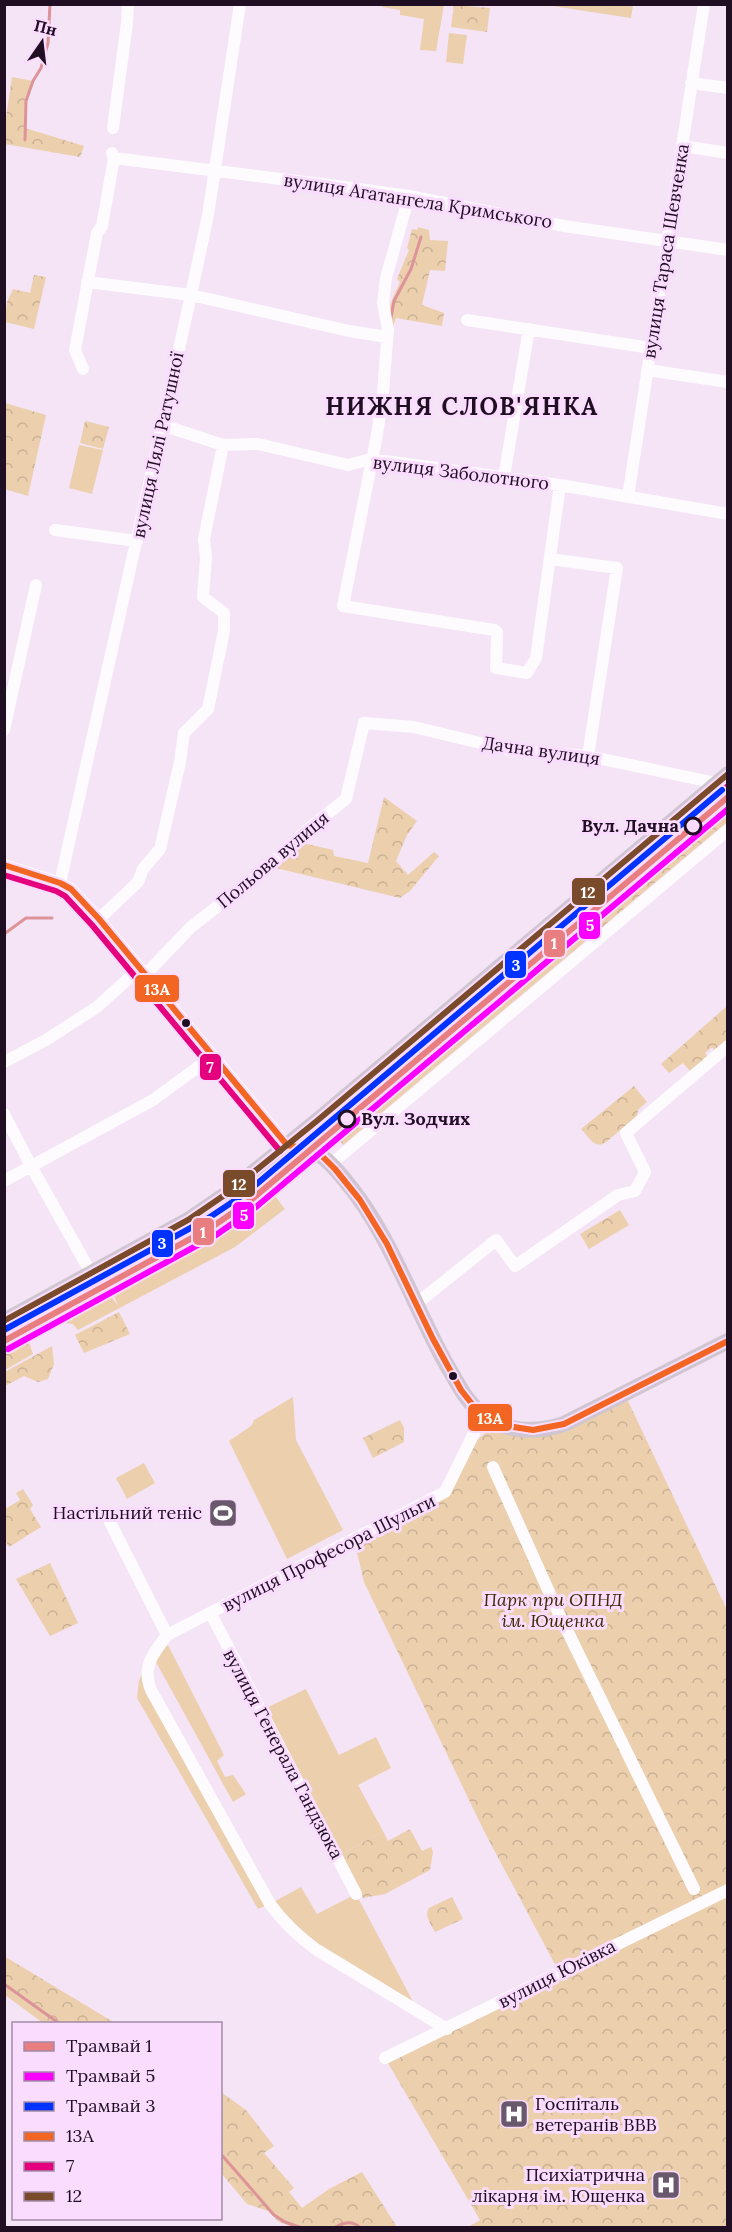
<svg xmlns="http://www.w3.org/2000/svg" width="732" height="2232" viewBox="0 0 732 2232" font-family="Lora,serif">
	<defs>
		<pattern id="forest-crowns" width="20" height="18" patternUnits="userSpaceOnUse" patternTransform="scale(1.5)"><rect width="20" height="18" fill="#eccfad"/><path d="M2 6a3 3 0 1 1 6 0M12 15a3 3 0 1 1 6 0" fill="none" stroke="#cab195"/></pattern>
	</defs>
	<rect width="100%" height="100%" fill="#f4e4f6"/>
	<path fill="#eccfad" d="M 383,4 L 444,5 L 436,51 L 420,50 L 424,19 L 400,15 L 400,10 L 382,7 Z
		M 546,5 L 633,5 L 631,18 Z
		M 449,33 L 467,35 L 463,64 L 446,62 Z
		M 79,445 L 103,450 L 92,494 L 69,488 Z
		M 294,1161 L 300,1168 L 272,1192 L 285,1209 L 235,1247 L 78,1330 L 73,1324 L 65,1323 L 48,1332 L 40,1315 L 101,1282 L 118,1306 L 107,1278 L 209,1222 L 282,1164 Z
		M 293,1397 L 296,1440 L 343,1530 L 287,1559 L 229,1441 L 251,1426 L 254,1420 Z
		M 144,1463 L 155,1483 L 127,1499 L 116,1478 Z
		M 168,1645 L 224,1755 L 217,1761 L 225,1777 L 233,1775 L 246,1794 L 233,1802 L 156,1662 L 159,1651 Z
		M 145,1666 L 270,1904 L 301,1887 L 317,1914 L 356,1894 L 419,2013 L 317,1950 L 270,1904 L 258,1909 L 137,1698 L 139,1681 Z
		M 306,1689 L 339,1755 L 376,1737 L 391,1768 L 358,1785 L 383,1831 L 340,1855 L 264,1709 Z"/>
	<path fill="url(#forest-crowns)" d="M 454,5 L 490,8 L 487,32 L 451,27 Z
		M 12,77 L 33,81 L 26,101 L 25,128 L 84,146 L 80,157 L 5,144 L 5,124 Z
		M 418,227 L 429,230 L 430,240 L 448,241 L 445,271 L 430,270 L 422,305 L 444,313 L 442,326 L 396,318 L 392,329 C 383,314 394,296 400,282 L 397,279 L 409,250 L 407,248 L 412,229 L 417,230 Z
		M 34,275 L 46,277 L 34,329 L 5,322 L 7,302 L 13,289 L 30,293 Z
		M 5,403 L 46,415 L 28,496 L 5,489 Z
		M 85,421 L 109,427 L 103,449 L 80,443 Z
		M 727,788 L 727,822 L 343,1145 L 333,1131 L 395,1076 L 391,1071 L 678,830 L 682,834 L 717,804 L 714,799 Z
		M 384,797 L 417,821 L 407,835 L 396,861 L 408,875 L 434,852 L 439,856 L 410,891 L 400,898 L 272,867 L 299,842 L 333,850 L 334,856 L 368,863 Z
		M 727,1006 L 727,1040 L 714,1050 L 712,1047 L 705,1053 L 708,1057 L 691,1072 L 683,1063 L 669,1073 L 661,1064 Z
		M 634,1086 L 647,1102 L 638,1110 L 637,1116 L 605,1143 C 594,1149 589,1137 581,1129 Z
		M 620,1210 L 629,1225 L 589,1249 L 580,1234 Z
		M 119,1312 L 130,1334 L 84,1353 L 75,1335 Z
		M 34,1318 L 41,1335 L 29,1342 L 33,1354 L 5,1370 L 5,1335 Z
		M 52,1346 L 54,1364 L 48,1379 L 38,1382 L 24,1376 L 5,1386 L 5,1372 Z
		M 627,1399 L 727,1610 L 727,2227 L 468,2227 L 480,2220 L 385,2058 L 559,1972 L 484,1831 L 364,1582 L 354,1540 L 445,1492 L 478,1439 L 486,1433 L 492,1432 L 546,1436 Z
		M 400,1420 L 404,1428 L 404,1442 L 373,1458 L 363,1438 Z
		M 23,1489 L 33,1505 L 30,1509 L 41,1527 L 9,1547 L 5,1540 L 5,1509 L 20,1500 L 16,1493 Z
		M 50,1563 L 78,1623 L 50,1636 L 16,1579 Z
		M 410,1829 L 422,1851 L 431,1847 L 433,1852 L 430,1870 L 385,1894 L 363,1898 L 340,1855 L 383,1831 L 388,1841 Z
		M 452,1897 L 463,1919 L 435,1932 C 431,1924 424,1916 429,1908 Z
		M 4,1956 L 115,2023 L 43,2023 L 5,1995 Z
		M 221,2092 L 246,2110 L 274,2146 L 264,2153 L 294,2188 L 289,2192 L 302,2208 L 329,2189 L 362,2172 L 397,2227 L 292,2227 L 279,2222 L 268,2211 L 247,2204 L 221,2173 Z"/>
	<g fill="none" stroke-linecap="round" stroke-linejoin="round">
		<path stroke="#dd9498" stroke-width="3" d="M 25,140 L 26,101 L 33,81 L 41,68 L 48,43 L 50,4
			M 391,318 L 394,301 L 411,269 L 421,237
			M 4,934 L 26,918 L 52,918
			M 4,1984 L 60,2024
			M 220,2153 L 274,2215 L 285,2222 L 302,2228
			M 334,2228 C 344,2222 352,2220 361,2228"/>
		<path stroke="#fdfbfe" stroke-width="12" d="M 691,83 L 728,88
			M 113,128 L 127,23 L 128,4
			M 682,146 L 728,153
			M 112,153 L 114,158 L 352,188 L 409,196 L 564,226 L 728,250
			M 409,196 L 386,278 L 383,303 L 388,330 L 383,392 L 377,435 L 343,606 L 494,630 L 497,632 L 497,637 L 496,668 L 527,673 L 536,658 L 560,485
			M 87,282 L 191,295 L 349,331 L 387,337
			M 467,320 L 651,348
			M 83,369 L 75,350 L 97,233 L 102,226 L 114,158
			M 647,370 L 728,382
			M 162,425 L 223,445 L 258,444 L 348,465 L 371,459 L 560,485 L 728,514
			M 504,477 L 529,329
			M 628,497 L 704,4
			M 55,530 L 137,541
			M 550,559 L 617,568 L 588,756
			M 4,730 L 36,585
			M 4,865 L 60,883 L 71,889 L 99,919 L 287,1145
			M 60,883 L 191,295 L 208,215 L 240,4
			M 99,919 L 138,882 L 143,869 L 160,849 L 180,762 L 184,733 L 208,709 L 224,631 L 224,613 L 203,597 L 206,557 L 204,539 L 223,445
			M 144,976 L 191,927 L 263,871 L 308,829 L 346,799 L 364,723 L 414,727 L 509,750 L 588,756 L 716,783
			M 4,1062 L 46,1040 L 97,1007 L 139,969
			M 4,1114 L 31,1166 L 91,1273
			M 331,1164 L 728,830
			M 4,1181 L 153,1100 L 213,1056
			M 415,1305 L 496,1240 L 515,1266 L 618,1195 L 635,1191 L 645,1172 L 626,1133 L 728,1046
			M 493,1467 L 558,1612 L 694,1889
			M 110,1522 L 167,1635
			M 211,1614 L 356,1894
			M 447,2029 L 317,1950 C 299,1937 283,1922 270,1904 L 151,1690 C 141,1666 154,1653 167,1635 L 445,1492 L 483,1415
			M 385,2058 L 728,1890"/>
		<path stroke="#d0c6d1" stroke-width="16" d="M 287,1145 C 298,1147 308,1148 318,1154 C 329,1160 336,1170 344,1179 C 389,1232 412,1302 445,1362 C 456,1380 465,1401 482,1414 C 506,1433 537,1433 564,1424 L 728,1341
			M 4,1321 L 188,1220 L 229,1192 L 318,1120 L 728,774"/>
		<g stroke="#fadcfe" stroke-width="10">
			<path id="bus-1" d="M 4,865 L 60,883 L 71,889 L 99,919 L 287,1145
				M 287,1145 L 307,1149 L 322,1156 L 335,1169 L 360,1200 L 387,1244 L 433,1339 L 461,1390 L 476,1409 L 501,1425 L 533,1430 L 564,1424 L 728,1341"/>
		</g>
		<g stroke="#fadcfe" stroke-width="10">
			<path id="bus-2" d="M 4,875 L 56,891 L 65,896 L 92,925 L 280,1151
				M 293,1152 L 728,786"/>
		</g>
		<g stroke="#fadcfe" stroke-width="10">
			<path id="bus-3" d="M 4,1321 L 188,1220 L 229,1192 L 318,1120 L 728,774"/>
		</g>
		<use href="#bus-1" stroke="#f26522" stroke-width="6"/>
		<use href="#bus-2" stroke="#e5007d" stroke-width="6"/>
		<use href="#bus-3" stroke="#7a4b2a" stroke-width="6"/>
		<g stroke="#fadcfe" stroke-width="10">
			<path id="tram-1" d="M 4,1341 L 212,1227 L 251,1200 L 728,797"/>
		</g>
		<g stroke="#fadcfe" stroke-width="10">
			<path id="tram-2" d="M 8,1349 L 216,1235 L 256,1207 L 728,809"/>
		</g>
		<g stroke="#fadcfe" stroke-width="10">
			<path id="tram-3" d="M 4,1330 L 207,1219 L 246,1193 L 722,790"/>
		</g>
		<use href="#tram-1" stroke="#e97e80" stroke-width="6"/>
		<use href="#tram-2" stroke="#fb00ff" stroke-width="6"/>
		<use href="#tram-3" stroke="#03f" stroke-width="6"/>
	</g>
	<defs>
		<g id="stadium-square" transform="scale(1.5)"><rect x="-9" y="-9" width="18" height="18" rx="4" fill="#6a596c" stroke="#fadcfe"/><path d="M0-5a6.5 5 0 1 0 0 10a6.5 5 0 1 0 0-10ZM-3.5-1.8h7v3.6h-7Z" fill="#fff"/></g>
		<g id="hospital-square" transform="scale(1.5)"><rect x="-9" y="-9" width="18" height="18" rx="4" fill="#6a596c" stroke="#fadcfe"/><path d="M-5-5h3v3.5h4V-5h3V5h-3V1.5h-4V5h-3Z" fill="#fff"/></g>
	</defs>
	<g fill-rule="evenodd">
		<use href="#stadium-square" x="223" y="1513"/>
		<use href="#hospital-square" x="514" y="2114"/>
		<use href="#hospital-square" x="666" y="2185"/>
	</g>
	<g fill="#fadcfe" stroke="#200e22" stroke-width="3">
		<circle cx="693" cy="826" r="8"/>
		<circle cx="347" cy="1119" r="8"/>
	</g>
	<g fill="#200e22" stroke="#fadcfe" stroke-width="2">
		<circle cx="186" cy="1023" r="5"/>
		<circle cx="453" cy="1376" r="5"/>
	</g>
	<g text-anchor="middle" stroke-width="6" stroke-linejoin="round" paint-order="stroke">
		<g font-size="18" fill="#200e22" stroke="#fadcfe">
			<text transform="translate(418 201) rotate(9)" y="6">вулиця Агатангела Кримського</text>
			<text transform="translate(666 251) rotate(-81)" y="6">вулиця Тараса Шевченка</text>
			<text transform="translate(158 445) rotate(-78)" y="6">вулиця Лялі Ратушної</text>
			<text transform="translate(461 473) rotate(7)" y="6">вулиця Заболотного</text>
			<text transform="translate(541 751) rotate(8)" y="6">Дачна вулиця</text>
			<text transform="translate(273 860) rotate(-40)" y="6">Польова вулиця</text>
			<text transform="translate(329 1553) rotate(-27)" y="6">вулиця Професора Шульги</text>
			<text transform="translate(283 1754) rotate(62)" y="6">вулиця Генерала Гандзюка</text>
			<text transform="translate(557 1974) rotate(-27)" y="6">вулиця Юківка</text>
		</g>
		<g font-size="18" font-weight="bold" fill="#200e22" stroke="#fadcfe" text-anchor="end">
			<text x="679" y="832">Вул. Дачна</text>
			<text x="361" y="1125" text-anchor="start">Вул. Зодчих</text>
		</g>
		<g font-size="18" fill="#200e22" stroke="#fadcfe" text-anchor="end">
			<text x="202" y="1519">Настільний теніс</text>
			<text x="535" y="2110" text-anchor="start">Госпіталь<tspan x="535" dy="21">ветеранів ВВВ</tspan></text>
			<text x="645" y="2181">Психіатрична<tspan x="645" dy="21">лікарня ім. Ющенка</tspan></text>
		</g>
		<g font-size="18" font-style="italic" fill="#3d2a01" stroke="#fadcfe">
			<text x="553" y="1606">Парк при ОПНД<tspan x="553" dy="21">ім. Ющенка</tspan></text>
		</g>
		<g font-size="24" font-weight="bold" letter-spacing="1.5" fill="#200e22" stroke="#fadcfe">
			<text x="462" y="415">НИЖНЯ СЛОВ'ЯНКА</text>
		</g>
	</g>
	<g stroke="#fadcfe" stroke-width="2">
		<rect x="571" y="877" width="35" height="29" rx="6" fill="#7a4b2a"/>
		<rect x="578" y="911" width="23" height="29" rx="6" fill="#fb00ff"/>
		<rect x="543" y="929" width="23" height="29" rx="6" fill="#e97e80"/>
		<rect x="504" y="950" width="23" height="29" rx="6" fill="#03f"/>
		<rect x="134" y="974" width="46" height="29" rx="6" fill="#f26522"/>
		<rect x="199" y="1053" width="23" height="28" rx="6" fill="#e5007d"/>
		<rect x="222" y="1169" width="34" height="29" rx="6" fill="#7a4b2a"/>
		<rect x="232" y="1201" width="23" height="29" rx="6" fill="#fb00ff"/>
		<rect x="192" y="1217" width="23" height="29" rx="6" fill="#e97e80"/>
		<rect x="151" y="1229" width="23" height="29" rx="6" fill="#03f"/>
		<rect x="467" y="1403" width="46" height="29" rx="6" fill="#f26522"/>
	</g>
	<g font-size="16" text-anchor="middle" font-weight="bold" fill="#fff">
		<text x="588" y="898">12</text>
		<text x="590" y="931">5</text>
		<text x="554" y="949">1</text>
		<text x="516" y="971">3</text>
		<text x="157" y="995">13А</text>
		<text x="210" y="1073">7</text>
		<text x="239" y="1190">12</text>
		<text x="244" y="1221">5</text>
		<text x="203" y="1238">1</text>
		<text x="162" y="1249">3</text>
		<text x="490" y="1424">13А</text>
	</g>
	<rect width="732" height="2232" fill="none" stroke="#200e22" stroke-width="12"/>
	<rect x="12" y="2022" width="210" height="198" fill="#fadcfe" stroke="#a38aa6" stroke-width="1.5"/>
	<rect x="24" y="2042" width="30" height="9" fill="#e97e80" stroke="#a38aa6" stroke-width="1.5"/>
	<text x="66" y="2052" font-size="18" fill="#200e22">Трамвай 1</text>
	<rect x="24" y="2072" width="30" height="9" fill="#fb00ff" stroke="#a38aa6" stroke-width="1.5"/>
	<text x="66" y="2082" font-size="18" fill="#200e22">Трамвай 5</text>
	<rect x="24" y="2102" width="30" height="9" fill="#0033ff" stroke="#a38aa6" stroke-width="1.5"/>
	<text x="66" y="2112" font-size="18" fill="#200e22">Трамвай 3</text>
	<rect x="24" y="2132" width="30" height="9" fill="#f26522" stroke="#a38aa6" stroke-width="1.5"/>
	<text x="66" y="2142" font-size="18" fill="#200e22">13А</text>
	<rect x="24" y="2162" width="30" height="9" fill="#e5007d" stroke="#a38aa6" stroke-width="1.5"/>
	<text x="66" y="2172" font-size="18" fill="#200e22">7</text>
	<rect x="24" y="2192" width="30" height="9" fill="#7a4b2a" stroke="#a38aa6" stroke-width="1.5"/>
	<text x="66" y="2202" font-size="18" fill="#200e22">12</text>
	<g transform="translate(42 42) rotate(14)" stroke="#fadcfe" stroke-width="4.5" paint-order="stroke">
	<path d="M0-4.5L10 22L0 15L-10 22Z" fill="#200e22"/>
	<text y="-9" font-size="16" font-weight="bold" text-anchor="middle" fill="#200e22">Пн</text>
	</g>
</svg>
